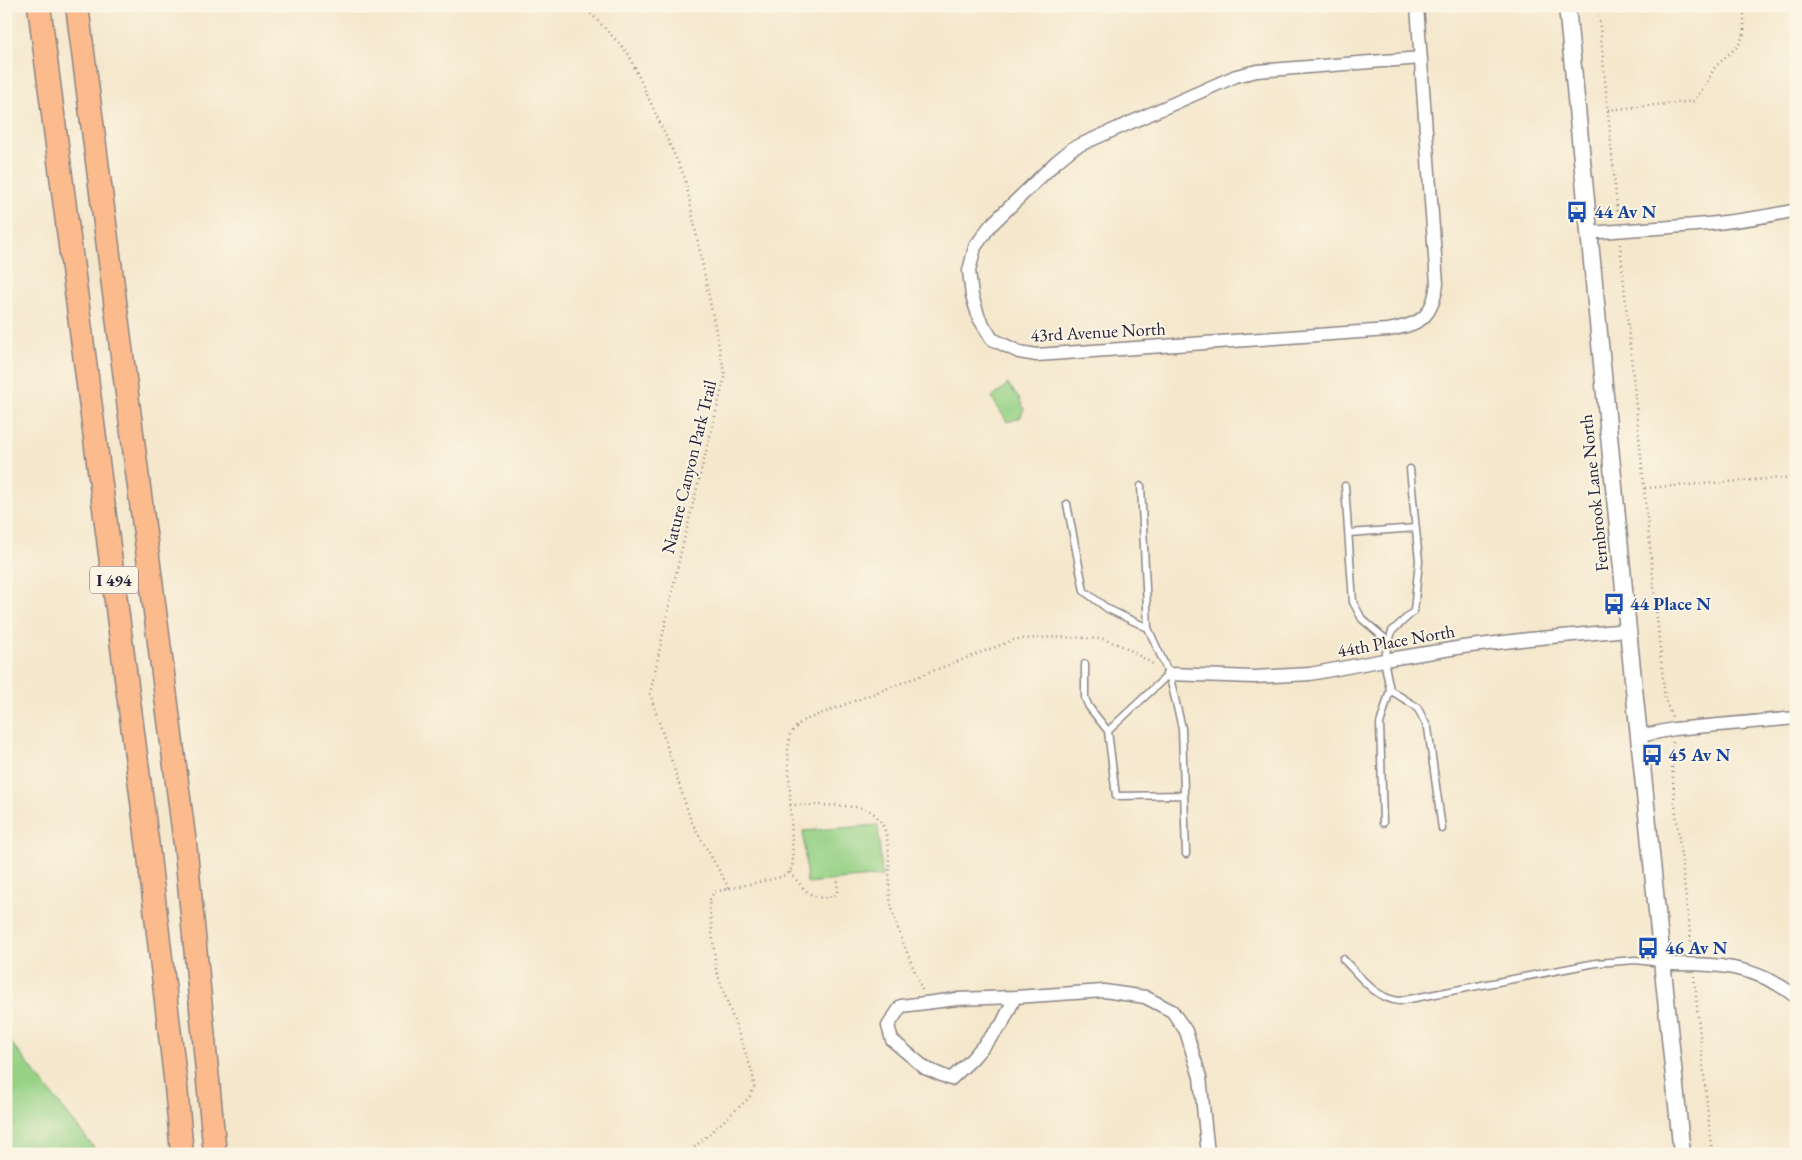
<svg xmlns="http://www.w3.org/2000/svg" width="1802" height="1160" viewBox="0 0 1802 1160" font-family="'EB Garamond',serif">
	<rect width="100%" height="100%" fill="#fcf5e5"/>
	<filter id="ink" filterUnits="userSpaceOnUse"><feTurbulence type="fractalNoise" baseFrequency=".02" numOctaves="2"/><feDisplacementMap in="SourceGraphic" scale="10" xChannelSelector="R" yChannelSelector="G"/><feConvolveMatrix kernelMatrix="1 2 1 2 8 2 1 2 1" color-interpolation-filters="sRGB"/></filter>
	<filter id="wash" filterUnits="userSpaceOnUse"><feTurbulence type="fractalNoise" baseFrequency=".0096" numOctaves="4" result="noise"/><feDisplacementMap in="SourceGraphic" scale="20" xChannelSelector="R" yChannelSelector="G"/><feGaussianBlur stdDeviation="1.12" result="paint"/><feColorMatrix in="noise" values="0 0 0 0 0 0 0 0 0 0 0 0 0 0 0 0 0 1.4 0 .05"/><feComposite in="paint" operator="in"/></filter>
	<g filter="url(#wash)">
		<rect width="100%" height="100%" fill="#f4e7cc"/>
		<path fill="#96d186" stroke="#5c7a60" d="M 1008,384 L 1019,398 L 1024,409 L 1020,418 L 1007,422 L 992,398 Z
			M 878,825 L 882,876 L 807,883 L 803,831 Z
			M 6,1036 L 99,1154 L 6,1154 Z"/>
	</g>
	<g filter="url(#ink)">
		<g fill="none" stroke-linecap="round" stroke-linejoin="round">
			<g stroke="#8b8484" stroke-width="9">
				<path id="service" d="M 1141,486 L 1148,628 L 1169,674 L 1182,728 L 1186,854
					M 1345,486 L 1353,602 L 1362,619 L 1389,642
					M 1067,504 L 1084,591 L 1108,609 L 1148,628
					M 1349,533 L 1416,528
					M 1085,664 L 1085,698 L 1089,707 L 1108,731
					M 1169,674 L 1108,731 L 1116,796 L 1184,795
					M 1390,690 L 1417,707 L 1428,728 L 1442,829
					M 1383,823 L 1380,724 L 1390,690 L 1384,660 L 1392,631 L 1414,611 L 1419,561 L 1410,469
					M 1343,959 C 1359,975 1374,998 1399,1001 L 1596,963 L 1636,960 L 1661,963"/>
			</g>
			<g stroke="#8b8484" stroke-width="15">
				<path id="minor" d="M 1417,6 L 1437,284 C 1432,318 1421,324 1388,330 L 1037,355 L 1019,352 L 992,339 L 979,318 L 972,296 L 969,271 L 975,247 L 990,226 L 1056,162 L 1073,148 L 1236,76 L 1257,71 L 1421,58
					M 1589,233 C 1658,227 1728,226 1796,210
					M 1169,674 L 1254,677 L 1310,674 L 1384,660 L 1463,647 L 1529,639 L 1628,630
					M 1639,736 L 1674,729 L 1796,718
					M 1662,964 C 1712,964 1754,963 1796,997
					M 1015,997 L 1002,1024 L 972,1059 L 951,1079 L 925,1068 L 892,1040 L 888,1026 L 901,1006 L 957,999 L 1015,997 L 1104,991 L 1145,997 L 1172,1011 L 1186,1031 L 1200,1077 L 1208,1154"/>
			</g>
			<g stroke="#8b8484" stroke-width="19">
				<path id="tertiary" d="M 1567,6 L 1628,630 L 1682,1154"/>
			</g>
			<g stroke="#8b8484" stroke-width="25">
				<path id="motorway" d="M 39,6 L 148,848 L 176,1086 L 182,1154
					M 77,6 L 186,852 L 215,1154"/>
			</g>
			<path stroke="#8b8484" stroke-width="2.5" stroke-dasharray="1 4" stroke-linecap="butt" d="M 584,6 L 628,53 L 685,178 L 725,376 L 679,560 L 650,694 L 691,821 L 729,888
				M 1598,6 L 1618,218
				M 1608,110 L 1694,101 L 1706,84 L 1715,67 L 1739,45 L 1744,33 L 1744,6
				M 1620,244 L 1665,699 L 1672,717
				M 1645,488 L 1796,477
				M 1673,742 L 1672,763 L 1674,795 L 1692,951
				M 790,805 C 807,805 858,804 870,811 C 898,828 885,877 891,904 C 897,933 912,962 922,990
				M 790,872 C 803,889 814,905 837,894 L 838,880
				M 1694,976 L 1712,1154
				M 687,1154 L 749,1098 L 754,1087 L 753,1074 L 716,970 L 709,901 L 714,892 L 781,877 L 790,872 L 793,863 L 788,749 L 790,734 L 802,721 L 1016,639 L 1060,637 L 1103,639 L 1125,647 L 1153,664"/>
			<use href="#service" stroke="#fff" stroke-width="6"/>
			<use href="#minor" stroke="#fff" stroke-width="12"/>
			<use href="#tertiary" stroke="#fff" stroke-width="16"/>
			<use href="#motorway" stroke="#fbbb8d" stroke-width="22"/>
		</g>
	</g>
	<defs>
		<g id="bus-bare" transform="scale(1.725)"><path d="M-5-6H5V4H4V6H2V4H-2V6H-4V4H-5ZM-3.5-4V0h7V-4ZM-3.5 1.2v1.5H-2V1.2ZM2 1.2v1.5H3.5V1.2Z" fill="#1a4fb4" stroke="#fcf5e5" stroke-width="2.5" paint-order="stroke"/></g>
	</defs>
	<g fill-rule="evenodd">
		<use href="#bus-bare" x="1577" y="212"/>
		<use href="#bus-bare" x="1614" y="604"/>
		<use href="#bus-bare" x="1652" y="755"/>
		<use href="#bus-bare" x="1648" y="948"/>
	</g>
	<g text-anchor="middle" stroke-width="4" stroke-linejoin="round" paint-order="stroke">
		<rect fill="#fcf5e5" stroke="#63616e" stroke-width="1" x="90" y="566.5" width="48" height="27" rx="4"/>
		<g font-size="16" font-weight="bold" fill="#22223b">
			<text x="114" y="586">I 494</text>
		</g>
		<g font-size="18" font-weight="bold" fill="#164399" stroke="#fcf5e5" text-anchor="start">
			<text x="1594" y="218">44 Av N</text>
			<text x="1630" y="610">44 Place N</text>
			<text x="1668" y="761">45 Av N</text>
			<text x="1665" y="954">46 Av N</text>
		</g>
		<g font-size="18" fill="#22223b" stroke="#fcf5e5">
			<text transform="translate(1098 332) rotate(-3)" y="6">43rd Avenue North</text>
			<text transform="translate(689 467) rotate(-76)" y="6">Nature Canyon Park Trail</text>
			<text transform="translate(1594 493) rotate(-96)" y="6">Fernbrook Lane North</text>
			<text transform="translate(1396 641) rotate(-10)" y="6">44th Place North</text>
		</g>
	</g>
	<rect width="1802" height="1160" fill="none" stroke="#fcf5e5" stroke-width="25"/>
</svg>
